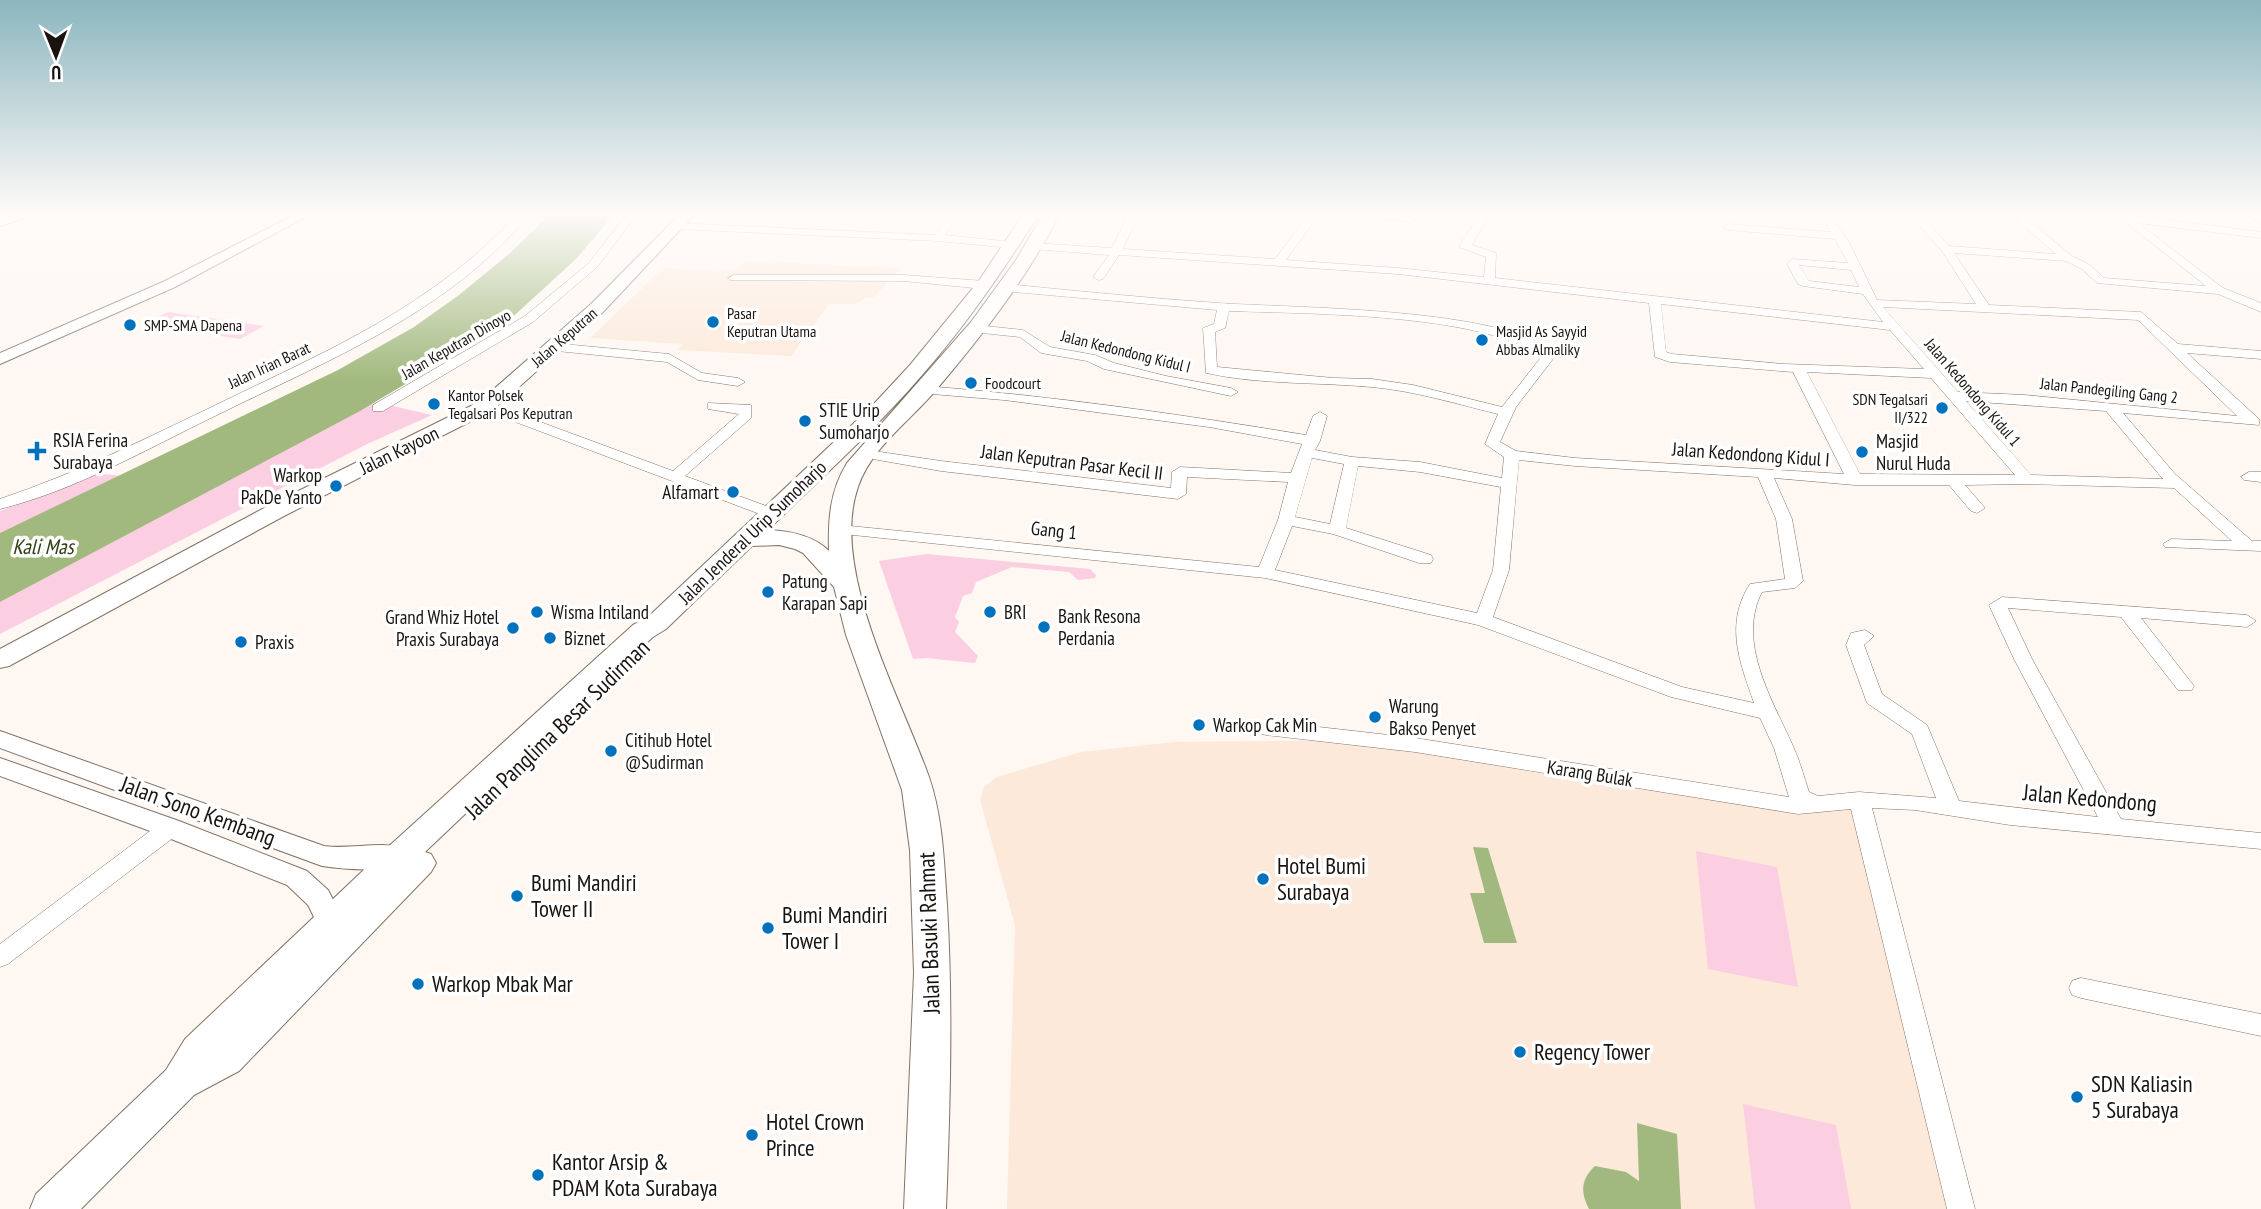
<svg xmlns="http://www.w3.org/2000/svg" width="2261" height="1209" viewBox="0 0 2261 1209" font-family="'PT Sans Narrow',sans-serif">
	<rect width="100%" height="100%" fill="#fef7f2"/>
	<path fill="#fce9da" d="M 745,261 L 901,268 L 874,297 L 865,298 L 856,304 L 829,304 L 791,356 L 678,350 L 683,344 L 590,338 L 663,268 L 733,271 Z
		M 1366,740 L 1855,807 L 1954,1209 L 1007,1209 L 1015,925 L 980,800 L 984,787 L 997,777 L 1081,752 L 1176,742 Z"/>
	<path fill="#fccee2" d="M 168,312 L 264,326 L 240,339 L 142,324 Z
		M 375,402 L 432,415 L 367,444 L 0,634 L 0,602 Z
		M 94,473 L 122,476 L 0,533 L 0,511 Z
		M 926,554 L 1090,569 L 1096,575 L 1095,578 L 1078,580 L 1069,572 L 1012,567 L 976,582 L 972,593 L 963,596 L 955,617 L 959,622 L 955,632 L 978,656 L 975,663 L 926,658 L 913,659 L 879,561 Z
		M 1696,851 L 1777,867 L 1798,987 L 1708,969 Z
		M 1743,1104 L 1836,1125 L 1851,1209 L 1755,1209 Z"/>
	<path fill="#a1b97e" d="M 551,213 L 615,213 L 577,258 L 504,325 L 360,411 L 0,602 L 0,533 L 338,370 L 414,327 L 459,295 L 509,254 Z
		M 1473,847 L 1488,848 L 1517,943 L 1484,943 L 1470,893 L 1485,893 Z
		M 1637,1123 L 1677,1134 L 1681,1209 L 1589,1209 C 1580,1192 1581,1179 1595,1166 L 1626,1172 L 1639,1181 Z"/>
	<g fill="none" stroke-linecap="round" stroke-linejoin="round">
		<g stroke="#827367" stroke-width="1">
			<path id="minor" d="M 519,213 L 530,213 C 450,313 326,361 215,416 C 145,450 76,490 0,509 L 0,499 C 77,473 147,438 220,403 C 335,347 429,308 519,213 Z
				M 628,213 L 638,213 L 597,267 L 533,322 L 383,411 L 373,411 L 373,405 L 525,316 L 589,263 Z
				M 950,213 L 960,213 L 945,235 L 1012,242 L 1018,245 L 1012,248 L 938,241 L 677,229 L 672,226 L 677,223 L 935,235 Z
				M 1106,213 L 1139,213 L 1123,249 L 1275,259 L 1310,213 L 1320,213 L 1286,260 L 1398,268 L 1484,277 L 1486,257 L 1459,247 L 1481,213 L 1491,213 L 1472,245 L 1496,253 L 1495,278 L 1883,322 L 1863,294 L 1803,286 L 1798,284 L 1787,264 L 1792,259 L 1848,263 L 1835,239 L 1728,230 L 1723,227 L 1728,224 L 1831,232 L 1819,213 L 1829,213 L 1850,244 L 1877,300 L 1976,304 L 1942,251 L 1908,213 L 1919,213 L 1949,246 L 2056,254 L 2009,213 L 2020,213 L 2072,256 L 2090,265 L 2104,278 L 2206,286 L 2114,213 L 2261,232 L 2261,238 L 2138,223 L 2223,288 L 2261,303 L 2261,312 L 2218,294 L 2097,283 L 2082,269 L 2066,261 L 1954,253 L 1989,305 L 2141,312 L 2178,344 L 2261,351 L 2261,359 L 2187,353 L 2259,419 L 2259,425 L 2123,413 L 2175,474 L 2252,541 L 2261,541 L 2261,551 L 2165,547 L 2163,544 L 2171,539 L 2232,541 L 2174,488 L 2027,484 L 1965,485 L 1985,508 L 1977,513 L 1971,511 L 1949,485 L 1855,485 L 1774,478 L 1792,519 L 1803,581 L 1795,588 L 1762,592 C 1736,642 1773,701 1793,746 C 1800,761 1804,777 1809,792 L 1818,796 L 1859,792 L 1936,798 L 1912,734 L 1867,703 L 1846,645 L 1851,633 L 1865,630 L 1874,636 L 1864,645 L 1882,694 L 1927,725 L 1959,801 L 2098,817 L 2014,659 L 1989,605 L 2002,597 L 2247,615 L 2256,621 L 2247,627 L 2141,618 L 2194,686 L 2192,690 L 2178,690 L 2121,617 L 2008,608 L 2032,659 L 2121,819 L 2261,833 L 2261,849 L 2010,825 L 1915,810 L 1872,808 L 1975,1209 L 1947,1209 L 1851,809 L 1798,814 L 1415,752 L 1266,735 L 1259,733 L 1256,728 L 1259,723 L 1266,721 L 1415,738 L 1789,797 L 1774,748 L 1760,718 L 1671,697 L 1478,625 L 1265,578 L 834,533 L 832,530 L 840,525 L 1259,567 L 1278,520 L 1288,482 L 1187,477 L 1186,494 L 1178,499 L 941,471 L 867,458 L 860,454 L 867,450 L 941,461 L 1171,488 L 1172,472 L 1180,467 L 1291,473 L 1302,444 L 1209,427 L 1004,400 L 920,393 L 918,390 L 925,386 C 1053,396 1179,414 1306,435 L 1313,416 L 1320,412 L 1327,416 L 1320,441 L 1315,450 L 1352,457 L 1420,462 L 1502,478 L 1504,457 L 1485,444 L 1498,414 C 1457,404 1415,391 1372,387 C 1319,382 1259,385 1206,373 L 1203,328 L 1214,324 L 1217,310 L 1002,291 L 1000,288 L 1006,284 C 1077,291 1147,298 1218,303 C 1288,308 1511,307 1556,355 L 1516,407 L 1500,442 L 1516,451 L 1575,458 L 1844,474 L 1793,372 L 1670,362 L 1655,357 L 1649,303 L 1398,274 L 1119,255 L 1103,279 L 1099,280 L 1093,277 L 1109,255 L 1033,249 L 1027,246 L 1033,243 L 1112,248 L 1127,217 L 1111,216 ZM 1799,265 L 1851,270 L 1859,287 L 1809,281 ZM 1661,304 L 1890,330 L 1924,369 L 1784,364 L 1672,354 L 1666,352 ZM 1883,307 L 2138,320 L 2237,416 L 2025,395 L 1958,392 ZM 1229,311 C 1310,314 1477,313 1542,356 L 1502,407 L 1413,385 L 1372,379 L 1333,378 L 1217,367 L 1215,332 L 1225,328 ZM 1807,372 L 1931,378 L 2015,475 L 1860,474 ZM 1966,401 L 2106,411 L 2163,479 L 2031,475 ZM 1312,458 L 1344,464 L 1330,524 L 1295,517 ZM 1519,460 L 1575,466 L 1758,477 L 1776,519 L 1785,579 L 1750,584 C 1724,624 1740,663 1754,703 L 1682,687 L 1493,617 L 1509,570 ZM 1358,466 L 1420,472 L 1501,487 L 1493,570 L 1477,613 L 1275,570 L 1292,526 L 1333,534 L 1419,563 L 1431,563 L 1433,559 L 1431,555 L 1346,528 Z
				M 1356,213 L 1386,213 L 1416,219 L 1411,222 L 1361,216 Z
				M 1736,213 L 1747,213 L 1748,215 L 1743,218 Z
				M 2244,213 L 2256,213 L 2261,216 L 2261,224 Z
				M 734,275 L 904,275 L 984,281 L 990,285 L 984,289 L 904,281 L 730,280 L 728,278 Z
				M 976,325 L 1023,330 L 1050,347 L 1095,355 L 1114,363 L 1166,376 L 1231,388 L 1238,392 L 1231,396 L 1104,369 L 1087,361 L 1041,353 L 1020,337 L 972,332 L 970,329 Z
				M 552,343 L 669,354 L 702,373 L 738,378 L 745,382 L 738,386 L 698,380 L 667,362 L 547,350 L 547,344 Z
				M 478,399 L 673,471 L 739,414 L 708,409 L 708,403 L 751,405 L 751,418 L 685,476 L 777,510 L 779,513 L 777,516 L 765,516 L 473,406 L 473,400 Z
				M 2249,472 L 2261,472 L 2261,482 L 2244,480 L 2241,477 Z
				M 170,820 L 178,822 L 181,828 L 178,834 L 8,964 L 0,967 L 0,944 L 162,822 Z
				M 2081,978 L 2261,1014 L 2261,1036 L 2081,998 L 2072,995 L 2069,988 L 2072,981 Z"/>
		</g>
		<g stroke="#827367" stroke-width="2">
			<path id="tertiary" d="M 298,213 L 313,213 L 175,287 L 0,364 L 0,353 L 165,281 Z
				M 0,731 L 324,846 C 351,850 383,840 409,849 L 413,856 L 409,863 C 383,872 349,870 322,866 L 0,748 Z
				M 0,758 L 179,821 L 307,871 L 328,890 L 345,923 L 341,931 L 331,934 L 321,931 L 308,905 L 287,885 L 161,835 L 0,776 Z"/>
		</g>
		<g stroke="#827367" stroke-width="2">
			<path id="secondary" d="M 681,213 L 696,213 L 603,312 L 493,410 L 284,516 L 9,666 L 0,668 L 0,649 L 268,506 L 479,402 L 591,304 Z"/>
		</g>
		<g stroke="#827367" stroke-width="2">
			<path id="primary" d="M 1024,213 L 1040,213 C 1004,269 967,324 923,374 C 875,430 820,479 768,530 C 790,531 813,535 829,551 C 828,519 830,491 847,463 L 971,322 L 1016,260 L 1044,213 L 1060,213 C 1028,277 982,336 936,390 C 910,421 871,448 858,487 C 829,569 901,698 929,777 C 943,818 944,862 947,905 C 953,1007 950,1108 946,1209 L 904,1209 L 914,973 L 910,850 L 902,790 L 846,635 L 834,587 L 803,553 L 795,549 L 779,545 L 752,546 L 666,629 L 653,637 L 622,665 L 425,852 L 431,854 L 436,863 L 431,872 L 239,1071 L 194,1095 L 81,1209 L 30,1209 L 36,1194 L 166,1070 L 185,1039 L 388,847 L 602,653 L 633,625 L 648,617 L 871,407 L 910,365 L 978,282 Z"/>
		</g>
		<g stroke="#827367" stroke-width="2">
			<path id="trunk" d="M 7,213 L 30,213 L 28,217 L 0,226 L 0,215 Z"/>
		</g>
		<use href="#minor" fill="#fff" fill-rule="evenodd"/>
		<use href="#tertiary" fill="#fff" fill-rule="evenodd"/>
		<use href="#secondary" fill="#fff" fill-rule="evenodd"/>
		<use href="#primary" fill="#fff" fill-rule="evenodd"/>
		<use href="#trunk" fill="#fff" fill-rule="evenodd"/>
	</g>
	<linearGradient id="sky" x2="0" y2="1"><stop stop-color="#8bb6be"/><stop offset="0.56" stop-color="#fffbf9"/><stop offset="1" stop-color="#fffbf9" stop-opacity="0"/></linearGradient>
	<rect width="2261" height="382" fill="url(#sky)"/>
	<g fill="#0072bd" stroke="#fff" stroke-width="2.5">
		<circle cx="713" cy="322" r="7"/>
		<circle cx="130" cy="325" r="7"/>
		<circle cx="1482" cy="340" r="7"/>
		<circle cx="971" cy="383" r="7"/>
		<circle cx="434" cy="404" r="7"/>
		<circle cx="1942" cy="408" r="7"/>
		<circle cx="805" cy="421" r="7"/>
		<path d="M33.5 440.5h7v7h7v7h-7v7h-7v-7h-7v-7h7z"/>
		<circle cx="1862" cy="452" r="7"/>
		<circle cx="336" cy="486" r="7"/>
		<circle cx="733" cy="492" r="7"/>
		<circle cx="768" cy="592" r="7"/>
		<circle cx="537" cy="612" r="7"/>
		<circle cx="990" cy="612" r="7"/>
		<circle cx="1044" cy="627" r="7"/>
		<circle cx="513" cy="628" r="7"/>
		<circle cx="550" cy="638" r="7"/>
		<circle cx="241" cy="642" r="7"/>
		<circle cx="1375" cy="717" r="7"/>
		<circle cx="1199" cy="725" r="7"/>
		<circle cx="611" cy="751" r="7"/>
		<circle cx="1263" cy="879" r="7"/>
		<circle cx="517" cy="896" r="7"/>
		<circle cx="768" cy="928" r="7"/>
		<circle cx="418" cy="984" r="7"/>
		<circle cx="1520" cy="1052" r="7"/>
		<circle cx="2077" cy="1097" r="7"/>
		<circle cx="752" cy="1135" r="7"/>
		<circle cx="538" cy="1175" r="7"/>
	</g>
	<g text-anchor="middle" stroke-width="7" stroke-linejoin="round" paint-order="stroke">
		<g font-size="16" fill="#19130f" stroke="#fff" text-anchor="start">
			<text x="727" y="319">Pasar<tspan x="727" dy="18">Keputran Utama</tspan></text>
			<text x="144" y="331">SMP-SMA Dapena</text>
			<text x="1496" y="337">Masjid As Sayyid<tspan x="1496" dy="18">Abbas Almaliky</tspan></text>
			<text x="985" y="389">Foodcourt</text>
			<text x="448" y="401">Kantor Polsek<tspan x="448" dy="18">Tegalsari Pos Keputran</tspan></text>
			<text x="1928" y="405" text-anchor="end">SDN Tegalsari<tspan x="1928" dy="18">II/322</tspan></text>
		</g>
		<g font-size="16" fill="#19130f" stroke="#fff">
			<text transform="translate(564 337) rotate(-41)" y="6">Jalan Keputran</text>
			<text transform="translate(456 344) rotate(-30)" y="6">Jalan Keputran Dinoyo</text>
			<text transform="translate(1126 351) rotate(14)" y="6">Jalan Kedondong Kidul I</text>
			<text transform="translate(269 365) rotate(-25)" y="6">Jalan Irian Barat</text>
			<text transform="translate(2109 390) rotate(6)" y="6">Jalan Pandegiling Gang 2</text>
			<text transform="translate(1973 392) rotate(49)" y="6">Jalan Kedondong Kidul 1</text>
		</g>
		<g font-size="19" fill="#19130f" stroke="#fff" text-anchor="start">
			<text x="819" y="417">STIE Urip<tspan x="819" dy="22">Sumoharjo</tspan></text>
			<text x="53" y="447">RSIA Ferina<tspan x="53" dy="22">Surabaya</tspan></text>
			<text x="1876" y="448">Masjid<tspan x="1876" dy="22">Nurul Huda</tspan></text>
			<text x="322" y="482" text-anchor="end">Warkop<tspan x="322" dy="22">PakDe Yanto</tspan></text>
			<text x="719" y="499" text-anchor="end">Alfamart</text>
			<text x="782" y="588">Patung<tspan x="782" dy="22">Karapan Sapi</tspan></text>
			<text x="551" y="619">Wisma Intiland</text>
			<text x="1004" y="619">BRI</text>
			<text x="1058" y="623">Bank Resona<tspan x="1058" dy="22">Perdania</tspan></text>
			<text x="499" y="624" text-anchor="end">Grand Whiz Hotel<tspan x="499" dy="22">Praxis Surabaya</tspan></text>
			<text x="564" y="645">Biznet</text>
			<text x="255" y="649">Praxis</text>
			<text x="1389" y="713">Warung<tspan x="1389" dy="22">Bakso Penyet</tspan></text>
			<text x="1213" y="732">Warkop Cak Min</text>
			<text x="625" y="747">Citihub Hotel<tspan x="625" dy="22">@Sudirman</tspan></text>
		</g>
		<g font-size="19" fill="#19130f" stroke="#fff">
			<text transform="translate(399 450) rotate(-26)" y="7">Jalan Kayoon</text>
			<text transform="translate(1751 454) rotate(4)" y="7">Jalan Kedondong Kidul I</text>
			<text transform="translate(1072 462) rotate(7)" y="7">Jalan Keputran Pasar Kecil II</text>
			<text transform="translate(1054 530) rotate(6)" y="7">Gang 1</text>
			<text transform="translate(752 532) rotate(-44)" y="7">Jalan Jenderal Urip Sumoharjo</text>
			<text transform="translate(1590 773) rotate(9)" y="7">Karang Bulak</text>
		</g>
		<g font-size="21" font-style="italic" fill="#2f3f13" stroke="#fff">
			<text x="43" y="554">Kali Mas</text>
		</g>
		<g font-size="23" fill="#19130f" stroke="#fff">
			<text transform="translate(557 729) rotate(-44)" y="8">Jalan Panglima Besar Sudirman</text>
			<text transform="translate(2090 798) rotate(5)" y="8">Jalan Kedondong</text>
			<text transform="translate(198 811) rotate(20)" y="8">Jalan Sono Kembang</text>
			<text transform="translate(929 933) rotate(-92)" y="8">Jalan Basuki Rahmat</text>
		</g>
		<g font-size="23" fill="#19130f" stroke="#fff" text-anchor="start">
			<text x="1277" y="874">Hotel Bumi<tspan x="1277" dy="26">Surabaya</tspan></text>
			<text x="531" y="891">Bumi Mandiri<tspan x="531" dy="26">Tower II</tspan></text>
			<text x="782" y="923">Bumi Mandiri<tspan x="782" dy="26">Tower I</tspan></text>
			<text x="432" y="992">Warkop Mbak Mar</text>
			<text x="1534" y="1060">Regency Tower</text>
			<text x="2091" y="1092">SDN Kaliasin<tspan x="2091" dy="26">5 Surabaya</tspan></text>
			<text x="766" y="1130">Hotel Crown<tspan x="766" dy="26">Prince</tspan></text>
			<text x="552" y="1170">Kantor Arsip &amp;<tspan x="552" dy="26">PDAM Kota Surabaya</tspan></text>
		</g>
	</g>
	<g transform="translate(56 56) rotate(179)" stroke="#ffffff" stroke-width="5" paint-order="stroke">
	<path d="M0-5L12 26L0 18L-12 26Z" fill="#19130f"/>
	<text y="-10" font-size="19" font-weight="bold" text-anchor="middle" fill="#19130f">U</text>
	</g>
</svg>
